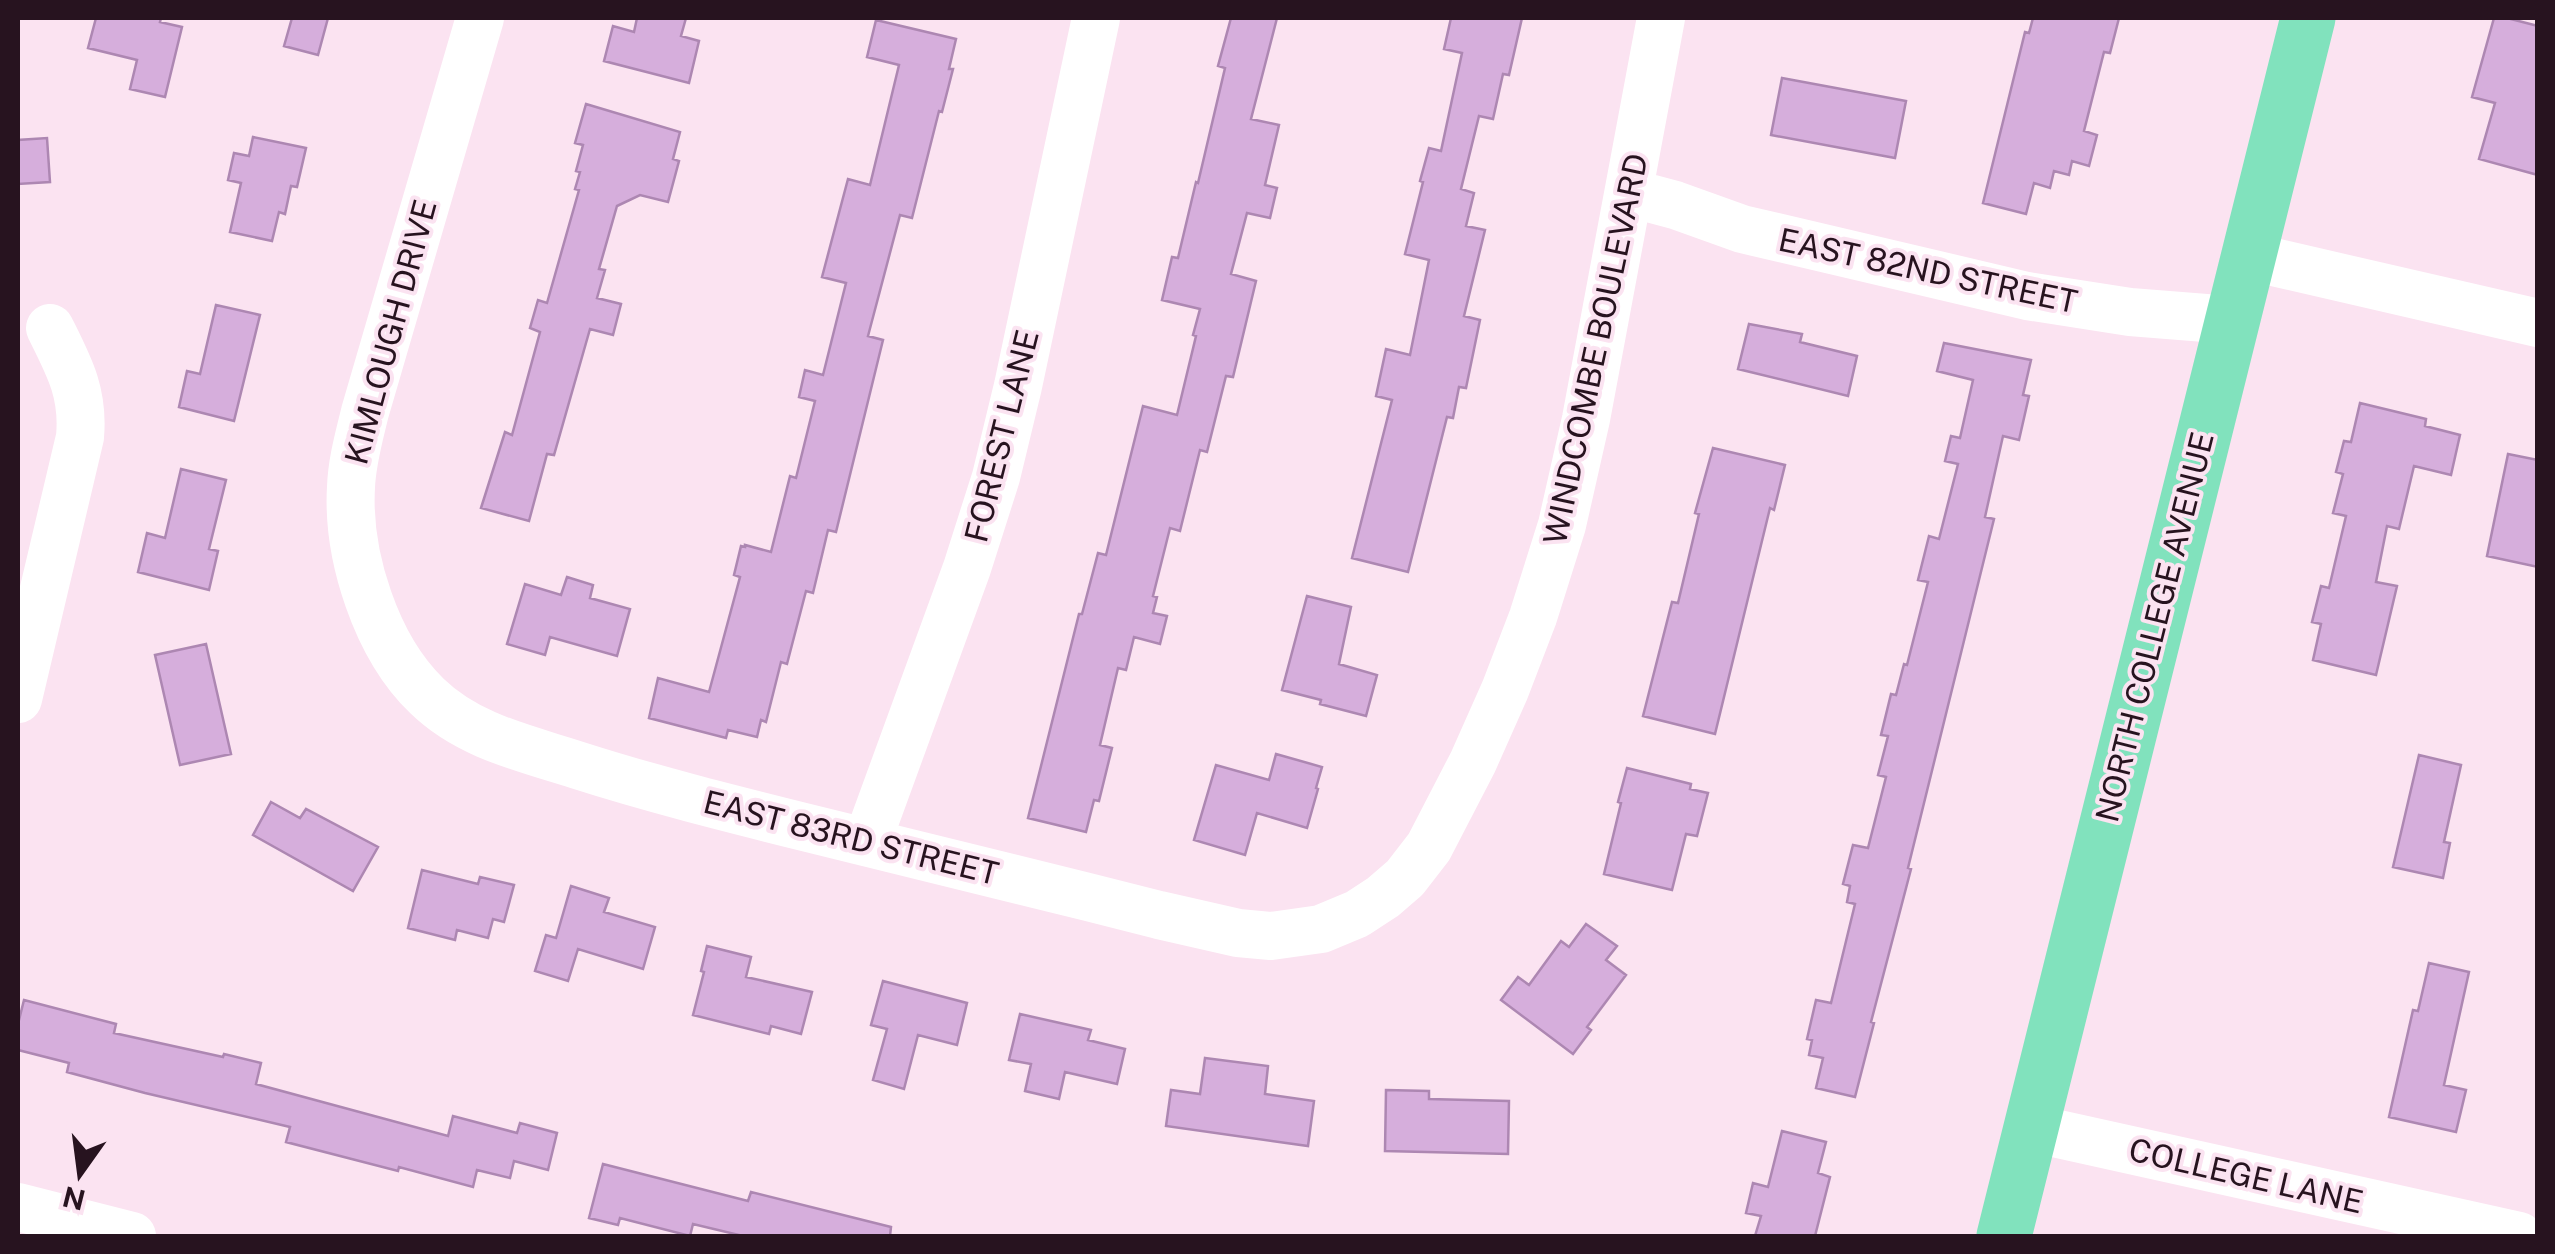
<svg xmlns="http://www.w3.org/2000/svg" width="2555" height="1254" viewBox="0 0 2555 1254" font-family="'Public Sans',sans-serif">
	<rect width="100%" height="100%" fill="#fbe3f1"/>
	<path fill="#d6aedc" stroke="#ad87b2" stroke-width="2.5" d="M 96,18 L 161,18 L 160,22 L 182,27 L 165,97 L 130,89 L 137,60 L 88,48 Z
		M 292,18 L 328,18 L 318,55 L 284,46 Z
		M 637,18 L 686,18 L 681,36 L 699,41 L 689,83 L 604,61 L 613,26 L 634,32 Z
		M 1231,18 L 1277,18 L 1251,119 L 1279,125 L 1265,185 L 1277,188 L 1270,218 L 1247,213 L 1231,274 L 1256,281 L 1233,377 L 1226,376 L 1207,452 L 1200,450 L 1180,531 L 1170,528 L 1153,596 L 1157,597 L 1153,613 L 1167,616 L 1160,644 L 1134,637 L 1126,670 L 1118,668 L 1100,745 L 1112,748 L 1099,801 L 1094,800 L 1086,832 L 1028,818 L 1079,614 L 1082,614 L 1098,553 L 1106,555 L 1143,406 L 1177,415 L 1196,336 L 1193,335 L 1200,309 L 1162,300 L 1172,257 L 1178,258 L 1196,182 L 1198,183 L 1225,68 L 1218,66 Z
		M 1451,18 L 1522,18 L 1509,75 L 1503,74 L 1493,119 L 1479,116 L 1461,189 L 1474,193 L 1466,226 L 1485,230 L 1464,316 L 1480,320 L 1466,388 L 1459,387 L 1453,418 L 1447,417 L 1408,572 L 1352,558 L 1392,400 L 1376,396 L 1386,349 L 1410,355 L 1429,260 L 1405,254 L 1423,182 L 1420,181 L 1429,148 L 1441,151 L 1462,53 L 1444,49 Z
		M 2033,18 L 2119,18 L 2110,53 L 2104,52 L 2084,131 L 2097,135 L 2089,166 L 2072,161 L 2069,175 L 2054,171 L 2050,188 L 2034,183 L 2026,214 L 1983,203 L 2025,32 L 2029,33 Z
		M 2494,18 L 2507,18 L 2538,26 L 2538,175 L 2479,159 L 2495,103 L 2472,97 Z
		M 876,20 L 956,39 L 949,69 L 953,69 L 942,112 L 939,111 L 912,218 L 900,215 L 868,336 L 883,340 L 836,532 L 828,530 L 813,593 L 806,591 L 787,664 L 781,662 L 766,722 L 761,720 L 757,737 L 728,730 L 726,738 L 649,718 L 658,678 L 709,692 L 740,577 L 734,575 L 741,546 L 745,547 L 745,545 L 771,552 L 790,476 L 796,478 L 815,401 L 799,397 L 805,370 L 823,375 L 846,283 L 822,277 L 848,179 L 870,185 L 899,65 L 867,57 Z
		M 1782,78 L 1906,101 L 1895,158 L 1771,135 Z
		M 586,104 L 680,132 L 673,159 L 679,161 L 668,202 L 640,195 L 617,206 L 599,269 L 605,270 L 597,298 L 621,304 L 613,335 L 590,329 L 554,455 L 547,454 L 529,521 L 481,508 L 505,432 L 512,435 L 540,332 L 530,328 L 538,300 L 547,303 L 579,190 L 575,189 L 580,172 L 576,171 L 583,145 L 575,143 Z
		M 253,137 L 306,148 L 297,187 L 291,186 L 285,214 L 279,212 L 272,241 L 230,232 L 241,183 L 228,180 L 234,153 L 249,156 Z
		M 47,138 L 50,182 L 18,184 L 18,140 Z
		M 216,305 L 260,315 L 234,421 L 179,407 L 187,371 L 200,374 Z
		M 1749,324 L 1802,334 L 1800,342 L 1857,356 L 1848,396 L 1738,369 Z
		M 1944,343 L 2031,360 L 2023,395 L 2029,396 L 2019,440 L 2003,436 L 1985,517 L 1994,519 L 1908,868 L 1911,869 L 1871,1022 L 1874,1023 L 1855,1097 L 1816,1088 L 1823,1058 L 1809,1055 L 1812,1040 L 1807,1039 L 1816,1000 L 1831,1003 L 1855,904 L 1847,902 L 1850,886 L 1843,884 L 1853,845 L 1868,848 L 1886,777 L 1878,775 L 1888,736 L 1881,735 L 1891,694 L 1896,695 L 1904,664 L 1907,665 L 1928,582 L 1918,580 L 1929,536 L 1939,539 L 1958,464 L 1945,461 L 1951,436 L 1960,438 L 1973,380 L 1937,371 Z
		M 2360,403 L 2426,419 L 2425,426 L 2460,435 L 2451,475 L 2414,466 L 2399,529 L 2387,526 L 2376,582 L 2397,586 L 2376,675 L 2313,660 L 2321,624 L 2312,622 L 2321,586 L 2329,588 L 2346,516 L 2333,513 L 2343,474 L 2336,472 L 2344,441 L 2351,442 Z
		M 1713,448 L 1785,465 L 1774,510 L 1770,508 L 1715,734 L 1643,716 L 1672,602 L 1678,603 L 1699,514 L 1695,513 Z
		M 2508,454 L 2538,460 L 2538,567 L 2487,556 Z
		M 181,469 L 226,480 L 209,549 L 218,551 L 209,590 L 138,572 L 147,533 L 165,538 Z
		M 567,577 L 593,585 L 590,598 L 630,609 L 617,656 L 550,637 L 545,655 L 507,644 L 525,584 L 561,595 Z
		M 1307,596 L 1351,607 L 1339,664 L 1377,675 L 1366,716 L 1320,704 L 1321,700 L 1282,690 Z
		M 206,644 L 231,754 L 180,765 L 155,655 Z
		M 1276,754 L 1322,767 L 1316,788 L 1318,789 L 1307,828 L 1257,813 L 1245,855 L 1194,840 L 1216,765 L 1269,780 Z
		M 2419,755 L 2461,765 L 2444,842 L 2450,843 L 2443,878 L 2393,867 Z
		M 1627,768 L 1691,784 L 1690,789 L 1708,793 L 1697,836 L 1686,834 L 1672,890 L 1604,874 L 1621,803 L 1618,802 Z
		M 271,802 L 300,818 L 306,809 L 378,847 L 353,891 L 253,835 Z
		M 422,870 L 478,884 L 480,877 L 514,885 L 504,922 L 493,919 L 488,938 L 457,930 L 455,940 L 408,928 Z
		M 571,886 L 609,898 L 604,912 L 655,927 L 643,969 L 578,949 L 568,981 L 535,971 L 546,935 L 556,938 Z
		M 1586,924 L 1617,946 L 1606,960 L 1626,975 L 1587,1027 L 1591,1030 L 1573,1054 L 1501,1000 L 1518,977 L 1529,985 L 1561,941 L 1569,947 Z
		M 707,946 L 751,957 L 746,977 L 812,992 L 801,1034 L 771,1026 L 769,1034 L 693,1015 L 704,972 L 701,971 Z
		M 2429,963 L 2469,972 L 2444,1085 L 2466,1090 L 2456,1132 L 2389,1117 L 2413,1010 L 2418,1011 Z
		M 883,981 L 967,1003 L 957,1045 L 918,1035 L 904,1089 L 873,1080 L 887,1029 L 871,1025 Z
		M 24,1000 L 116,1024 L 114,1033 L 223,1057 L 224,1054 L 261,1063 L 256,1084 L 448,1136 L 453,1116 L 517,1133 L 520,1123 L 557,1133 L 548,1170 L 514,1161 L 510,1178 L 477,1170 L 473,1187 L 399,1167 L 398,1171 L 286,1142 L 290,1127 L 145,1093 L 67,1072 L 69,1063 L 18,1050 L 18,1024 Z
		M 1020,1014 L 1091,1030 L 1088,1040 L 1125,1049 L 1117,1084 L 1065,1072 L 1059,1099 L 1025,1091 L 1031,1064 L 1009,1060 Z
		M 1205,1058 L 1268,1066 L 1265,1094 L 1314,1101 L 1308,1146 L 1166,1126 L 1171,1090 L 1200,1094 Z
		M 1386,1090 L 1429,1091 L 1429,1099 L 1509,1101 L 1508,1154 L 1385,1151 Z
		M 1782,1131 L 1826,1142 L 1818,1173 L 1830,1177 L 1815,1236 L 1755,1236 L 1761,1216 L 1746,1213 L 1753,1183 L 1768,1187 Z
		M 603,1164 L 748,1201 L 751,1192 L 891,1227 L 890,1236 L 743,1236 L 693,1224 L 690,1236 L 620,1218 L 618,1225 L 589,1218 Z"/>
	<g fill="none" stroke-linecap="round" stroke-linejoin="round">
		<path stroke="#fff" stroke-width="48" d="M 480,18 L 365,412 C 359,437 352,461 351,487 C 347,556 376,647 427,696 C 468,736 524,748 577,765 C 652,789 728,808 804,827 C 923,856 1041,885 1159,915 L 1238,933 L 1271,936 L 1321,929 L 1357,914 L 1383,897 L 1405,878 L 1429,847 L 1473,762 L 1505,690 L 1533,617 L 1562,525 L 1586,419 L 1661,18
			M 1630,193 L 1675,205 L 1742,229 L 2027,296 L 2130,312 L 2231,320
			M 2247,256 L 2538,323
			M 18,699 L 80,437 C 84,393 69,366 50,328
			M 867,842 L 967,568 L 996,477 L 1018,386 L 1096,18
			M 2031,1128 L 2519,1236
			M 18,1207 L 132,1236"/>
		<path stroke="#81e2bd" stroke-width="55" d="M 2004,1236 L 2308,18"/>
	</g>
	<g text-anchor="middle" stroke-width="8" stroke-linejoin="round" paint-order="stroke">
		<g font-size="32" fill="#27131f" stroke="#fbe3f1">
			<text transform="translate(1928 271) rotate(12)" y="11">EAST 82ND STREET</text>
			<text transform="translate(391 332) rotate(-75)" y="11">KIMLOUGH DRIVE</text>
			<text transform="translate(1596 349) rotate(-78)" y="11">WINDCOMBE BOULEVARD</text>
			<text transform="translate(1002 436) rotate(-76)" y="11">FOREST LANE</text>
			<text transform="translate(2155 627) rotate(-76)" y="11">NORTH COLLEGE AVENUE</text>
			<text transform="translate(851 838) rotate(14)" y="11">EAST 83RD STREET</text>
			<text transform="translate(2246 1176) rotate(13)" y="11">COLLEGE LANE</text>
		</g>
	</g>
	<rect width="2555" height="1254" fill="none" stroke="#27131f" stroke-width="40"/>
	<g transform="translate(80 1174) rotate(194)" stroke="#fbe3f1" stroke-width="8" paint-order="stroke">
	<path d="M0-8L18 38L0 25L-18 38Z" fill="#27131f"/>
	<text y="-15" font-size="28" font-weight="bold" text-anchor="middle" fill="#27131f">N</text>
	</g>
</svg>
